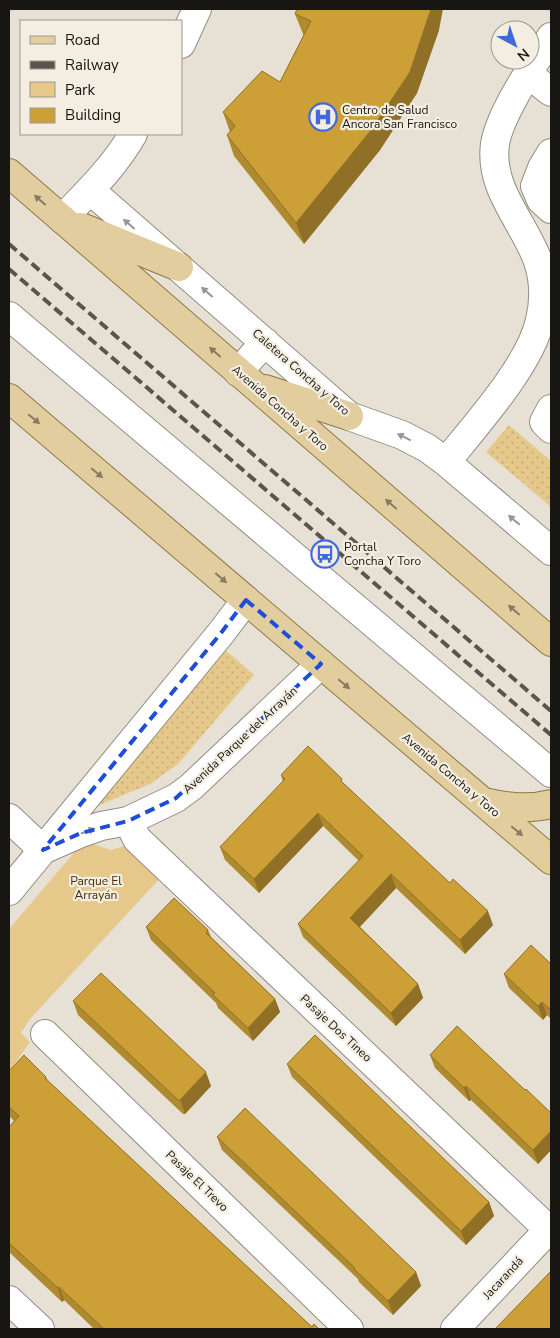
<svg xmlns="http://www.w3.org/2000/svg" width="560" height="1338" viewBox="0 0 560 1338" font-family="'Nunito Sans',sans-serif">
	<defs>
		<pattern id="grass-dots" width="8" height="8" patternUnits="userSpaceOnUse" patternTransform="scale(1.25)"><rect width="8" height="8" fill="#e5c88a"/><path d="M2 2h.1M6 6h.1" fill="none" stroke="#c4ab76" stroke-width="1.8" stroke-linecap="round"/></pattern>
	</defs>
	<rect width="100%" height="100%" fill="#e7e1d5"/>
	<path fill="url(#grass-dots)" d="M 509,425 L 551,461 L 551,507 L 486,452 Z
		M 223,648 L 254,675 L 178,764 L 150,784 L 92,808 Z"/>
	<path fill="#e5c88a" d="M 84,841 L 111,850 L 131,844 L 162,876 L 29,1020 L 21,1033 L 30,1042 L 9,1072 L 9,929 Z"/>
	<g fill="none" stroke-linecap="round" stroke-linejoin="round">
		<g stroke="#938d82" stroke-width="30">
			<path id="minor" d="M 181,44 L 197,9
				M 528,74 L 551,92
				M 551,153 L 542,168 L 535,186 L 541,200 L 551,209
				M 90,190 L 349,416 L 402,435 L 427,448 L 446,462 L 551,551
				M 62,219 C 87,193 115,166 133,134
				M 9,316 L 551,773
				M 238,372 L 265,342
				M 551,409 L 544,422 L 551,429
				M 446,462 C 475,426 531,364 540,320 C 545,299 544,276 536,256 C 521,219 489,187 495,144 C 500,113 534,64 551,37
				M 9,818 L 43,850
				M 128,821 L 137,839 L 549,1230
				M 47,848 L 81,833 L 101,826 L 128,821 L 176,798 L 191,787 L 321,664
				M 9,891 L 221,633 L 246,600
				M 45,1034 L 349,1329
				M 9,1300 L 40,1329
				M 455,1329 L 551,1227"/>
		</g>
		<g stroke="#8e7744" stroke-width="30">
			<path id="major" d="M 9,173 L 551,642
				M 81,227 L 179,267
				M 265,389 L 349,416
				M 9,398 L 551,860
				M 483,802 C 507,807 528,810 551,804"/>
		</g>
		<use href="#minor" stroke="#fff" stroke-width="28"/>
		<use href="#major" stroke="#e2cd9f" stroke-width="28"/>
		<path stroke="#58554e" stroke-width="4" stroke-dasharray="10 5" stroke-linecap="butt" d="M 9,244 L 551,711
			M 9,269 L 551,735"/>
	</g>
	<path fill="#af8a2e" d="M 295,14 L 439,30 L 417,93 L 380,150 L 304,244 L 234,156 L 227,135 L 230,132 L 223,112 L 280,82 L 304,35 L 303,34 Z
		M 281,775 L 344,784 L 493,925 L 465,954 L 396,888 L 360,927 L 418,984 L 423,998 L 396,1026 L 303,937 L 298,924 L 359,861 L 323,826 L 259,893 L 225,860 L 220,847 L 283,782 Z
		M 146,927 L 208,930 L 211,937 L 275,999 L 280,1012 L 253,1041 L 218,1008 L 216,1003 L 151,940 Z
		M 551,964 L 551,1019 L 547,1015 L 543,1020 L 509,988 L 504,974 Z
		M 73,1001 L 211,1086 L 185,1114 L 183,1114 L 78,1015 Z
		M 430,1055 L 525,1090 L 551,1113 L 551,1150 L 538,1164 L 471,1100 L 469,1101 L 435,1068 Z
		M 287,1064 L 489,1202 L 494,1216 L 466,1245 L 292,1077 Z
		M 9,1071 L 46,1077 L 48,1081 L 312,1327 L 319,1329 L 94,1329 L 64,1300 L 62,1302 L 9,1252 L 9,1127 L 14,1121 L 9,1116 Z
		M 217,1137 L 416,1272 L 421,1286 L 393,1315 L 359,1282 L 358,1279 L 222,1150 Z"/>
	<path fill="#8f7026" d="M 431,9 L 443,9 L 439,30 L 417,93 L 380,150 L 304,244 L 296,223 Z
		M 318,813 L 323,826 L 259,893 L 254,879 Z
		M 391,874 L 396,888 L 355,932 L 350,918 Z
		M 488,911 L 493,925 L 465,954 L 460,940 Z
		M 418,984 L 423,998 L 396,1026 L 391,1013 Z
		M 275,999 L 280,1012 L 253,1041 L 248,1028 Z
		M 542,1002 L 547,1015 L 543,1020 L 538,1006 Z
		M 206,1072 L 211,1086 L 185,1114 L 180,1100 Z
		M 466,1086 L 471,1100 L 469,1101 L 464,1088 Z
		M 551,1131 L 551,1150 L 538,1164 L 533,1150 Z
		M 489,1202 L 494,1216 L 466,1245 L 461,1231 Z
		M 416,1272 L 421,1286 L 393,1315 L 388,1301 Z
		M 59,1287 L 64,1300 L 62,1302 L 58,1288 Z"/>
	<path fill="#cca036" stroke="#8f7026" d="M 297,9 L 431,9 L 410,72 L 372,129 L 296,223 L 227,135 L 235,126 L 223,112 L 262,71 L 280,82 L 311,21 L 295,14 Z
		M 308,746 L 342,779 L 341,781 L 450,883 L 453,879 L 488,911 L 460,940 L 391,874 L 350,918 L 418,984 L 391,1013 L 298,924 L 363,856 L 318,813 L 254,879 L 220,847 L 285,779 L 281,775 Z
		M 174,898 L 208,930 L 206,933 L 275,999 L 248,1028 L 213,995 L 215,993 L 146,927 Z
		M 531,945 L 551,964 L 551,1010 L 542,1002 L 538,1006 L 504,974 Z
		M 101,973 L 206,1072 L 180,1100 L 178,1100 L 73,1001 Z
		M 457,1026 L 525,1090 L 526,1089 L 551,1113 L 551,1131 L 533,1150 L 466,1086 L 464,1088 L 430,1055 Z
		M 315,1035 L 489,1202 L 461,1231 L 287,1064 Z
		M 24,1055 L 46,1077 L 45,1078 L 312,1327 L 314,1324 L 319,1329 L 104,1329 L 59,1287 L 58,1288 L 9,1243 L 9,1127 L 19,1116 L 9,1107 L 9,1071 Z
		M 245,1108 L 416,1272 L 388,1301 L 354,1269 L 355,1268 L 217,1137 Z
		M 551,1271 L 551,1329 L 495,1329 Z"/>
	<defs><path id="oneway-solid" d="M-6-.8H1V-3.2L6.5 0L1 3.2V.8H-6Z" transform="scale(1.25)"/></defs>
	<g fill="#877b60">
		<use href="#oneway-solid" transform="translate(40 200) rotate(-139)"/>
		<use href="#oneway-solid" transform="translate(215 352) rotate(-139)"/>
		<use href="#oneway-solid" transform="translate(34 419) rotate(40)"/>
		<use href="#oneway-solid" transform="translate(97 473) rotate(40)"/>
		<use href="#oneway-solid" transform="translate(391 504) rotate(-139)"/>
		<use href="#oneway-solid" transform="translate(221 578) rotate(41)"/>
		<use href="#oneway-solid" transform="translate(514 610) rotate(-139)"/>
		<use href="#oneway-solid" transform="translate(344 684) rotate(40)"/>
		<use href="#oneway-solid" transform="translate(517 831) rotate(40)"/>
	</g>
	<g fill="#979694">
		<use href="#oneway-solid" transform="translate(129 224) rotate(-139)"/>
		<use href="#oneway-solid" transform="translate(207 292) rotate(-139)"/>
		<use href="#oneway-solid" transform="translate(404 437) rotate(-154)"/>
		<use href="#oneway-solid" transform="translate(514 520) rotate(-140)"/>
		<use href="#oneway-solid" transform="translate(88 831) rotate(-19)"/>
	</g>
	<path fill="none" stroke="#1d4ed8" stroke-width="4" stroke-dasharray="10 6" stroke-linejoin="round" d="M 246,600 L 321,664 L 176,798 L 128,821 L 81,833 L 43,850 L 221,633 Z"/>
	<defs>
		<g id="hospital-ring" transform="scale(1.4375)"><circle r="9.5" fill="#f4eee2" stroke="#406adc" stroke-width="1.5"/><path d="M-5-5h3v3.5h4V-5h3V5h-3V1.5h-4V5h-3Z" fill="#406adc"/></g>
		<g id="bus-ring" transform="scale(1.4375)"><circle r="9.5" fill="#f4eee2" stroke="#406adc" stroke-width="1.5"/><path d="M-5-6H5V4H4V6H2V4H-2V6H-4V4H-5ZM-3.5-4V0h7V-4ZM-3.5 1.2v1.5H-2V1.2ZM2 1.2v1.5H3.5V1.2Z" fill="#406adc"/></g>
	</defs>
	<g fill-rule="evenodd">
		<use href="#hospital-ring" x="323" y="117"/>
		<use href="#bus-ring" x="325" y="554"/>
	</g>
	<g text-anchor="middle" stroke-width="4.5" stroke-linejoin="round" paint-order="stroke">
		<g font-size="12" fill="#181612" stroke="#f4eee2" text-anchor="start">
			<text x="342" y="114">Centro de Salud<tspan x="342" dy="14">Ancora San Francisco</tspan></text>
			<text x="344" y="551">Portal<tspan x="344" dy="14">Concha Y Toro</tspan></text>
		</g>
		<g font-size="12" fill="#181612" stroke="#f4eee2">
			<text transform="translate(301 372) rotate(41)" y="4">Caletera Concha y Toro</text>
			<text transform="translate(280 408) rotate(41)" y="4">Avenida Concha y Toro</text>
			<text transform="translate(240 740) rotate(-43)" y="4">Avenida Parque del Arrayán</text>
			<text transform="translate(451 775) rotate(40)" y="4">Avenida Concha y Toro</text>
			<text transform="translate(336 1028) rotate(43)" y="4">Pasaje Dos Tineo</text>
			<text transform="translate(197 1181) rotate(44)" y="4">Pasaje El Trevo</text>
			<text transform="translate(503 1278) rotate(-47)" y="4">Jacarandá</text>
		</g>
		<g font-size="12" fill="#3f2d00" stroke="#f4eee2">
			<text x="96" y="885">Parque El<tspan x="96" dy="14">Arrayán</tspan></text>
		</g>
	</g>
	<rect width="560" height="1338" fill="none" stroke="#181612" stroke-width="20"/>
	<rect x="20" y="20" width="162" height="115" fill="#f4eee2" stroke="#9c988f"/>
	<rect x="30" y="36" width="25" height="8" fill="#e2cd9f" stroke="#9c988f"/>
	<text x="65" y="45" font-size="15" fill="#181612">Road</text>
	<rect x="30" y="61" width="25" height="8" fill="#58554e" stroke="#9c988f"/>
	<text x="65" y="70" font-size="15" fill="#181612">Railway</text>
	<rect x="30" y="82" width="25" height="15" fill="#e5c88a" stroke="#9c988f"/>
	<text x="65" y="95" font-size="15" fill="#181612">Park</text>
	<rect x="30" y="108" width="25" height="15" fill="#cca036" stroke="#9c988f"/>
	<text x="65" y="120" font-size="15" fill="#181612">Building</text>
	<g transform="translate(515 45) rotate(140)"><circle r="24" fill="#f4eee2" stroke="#9c988f"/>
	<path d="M0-4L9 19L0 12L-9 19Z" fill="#406adc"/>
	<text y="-8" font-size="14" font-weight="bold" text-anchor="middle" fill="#181612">N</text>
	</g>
</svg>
